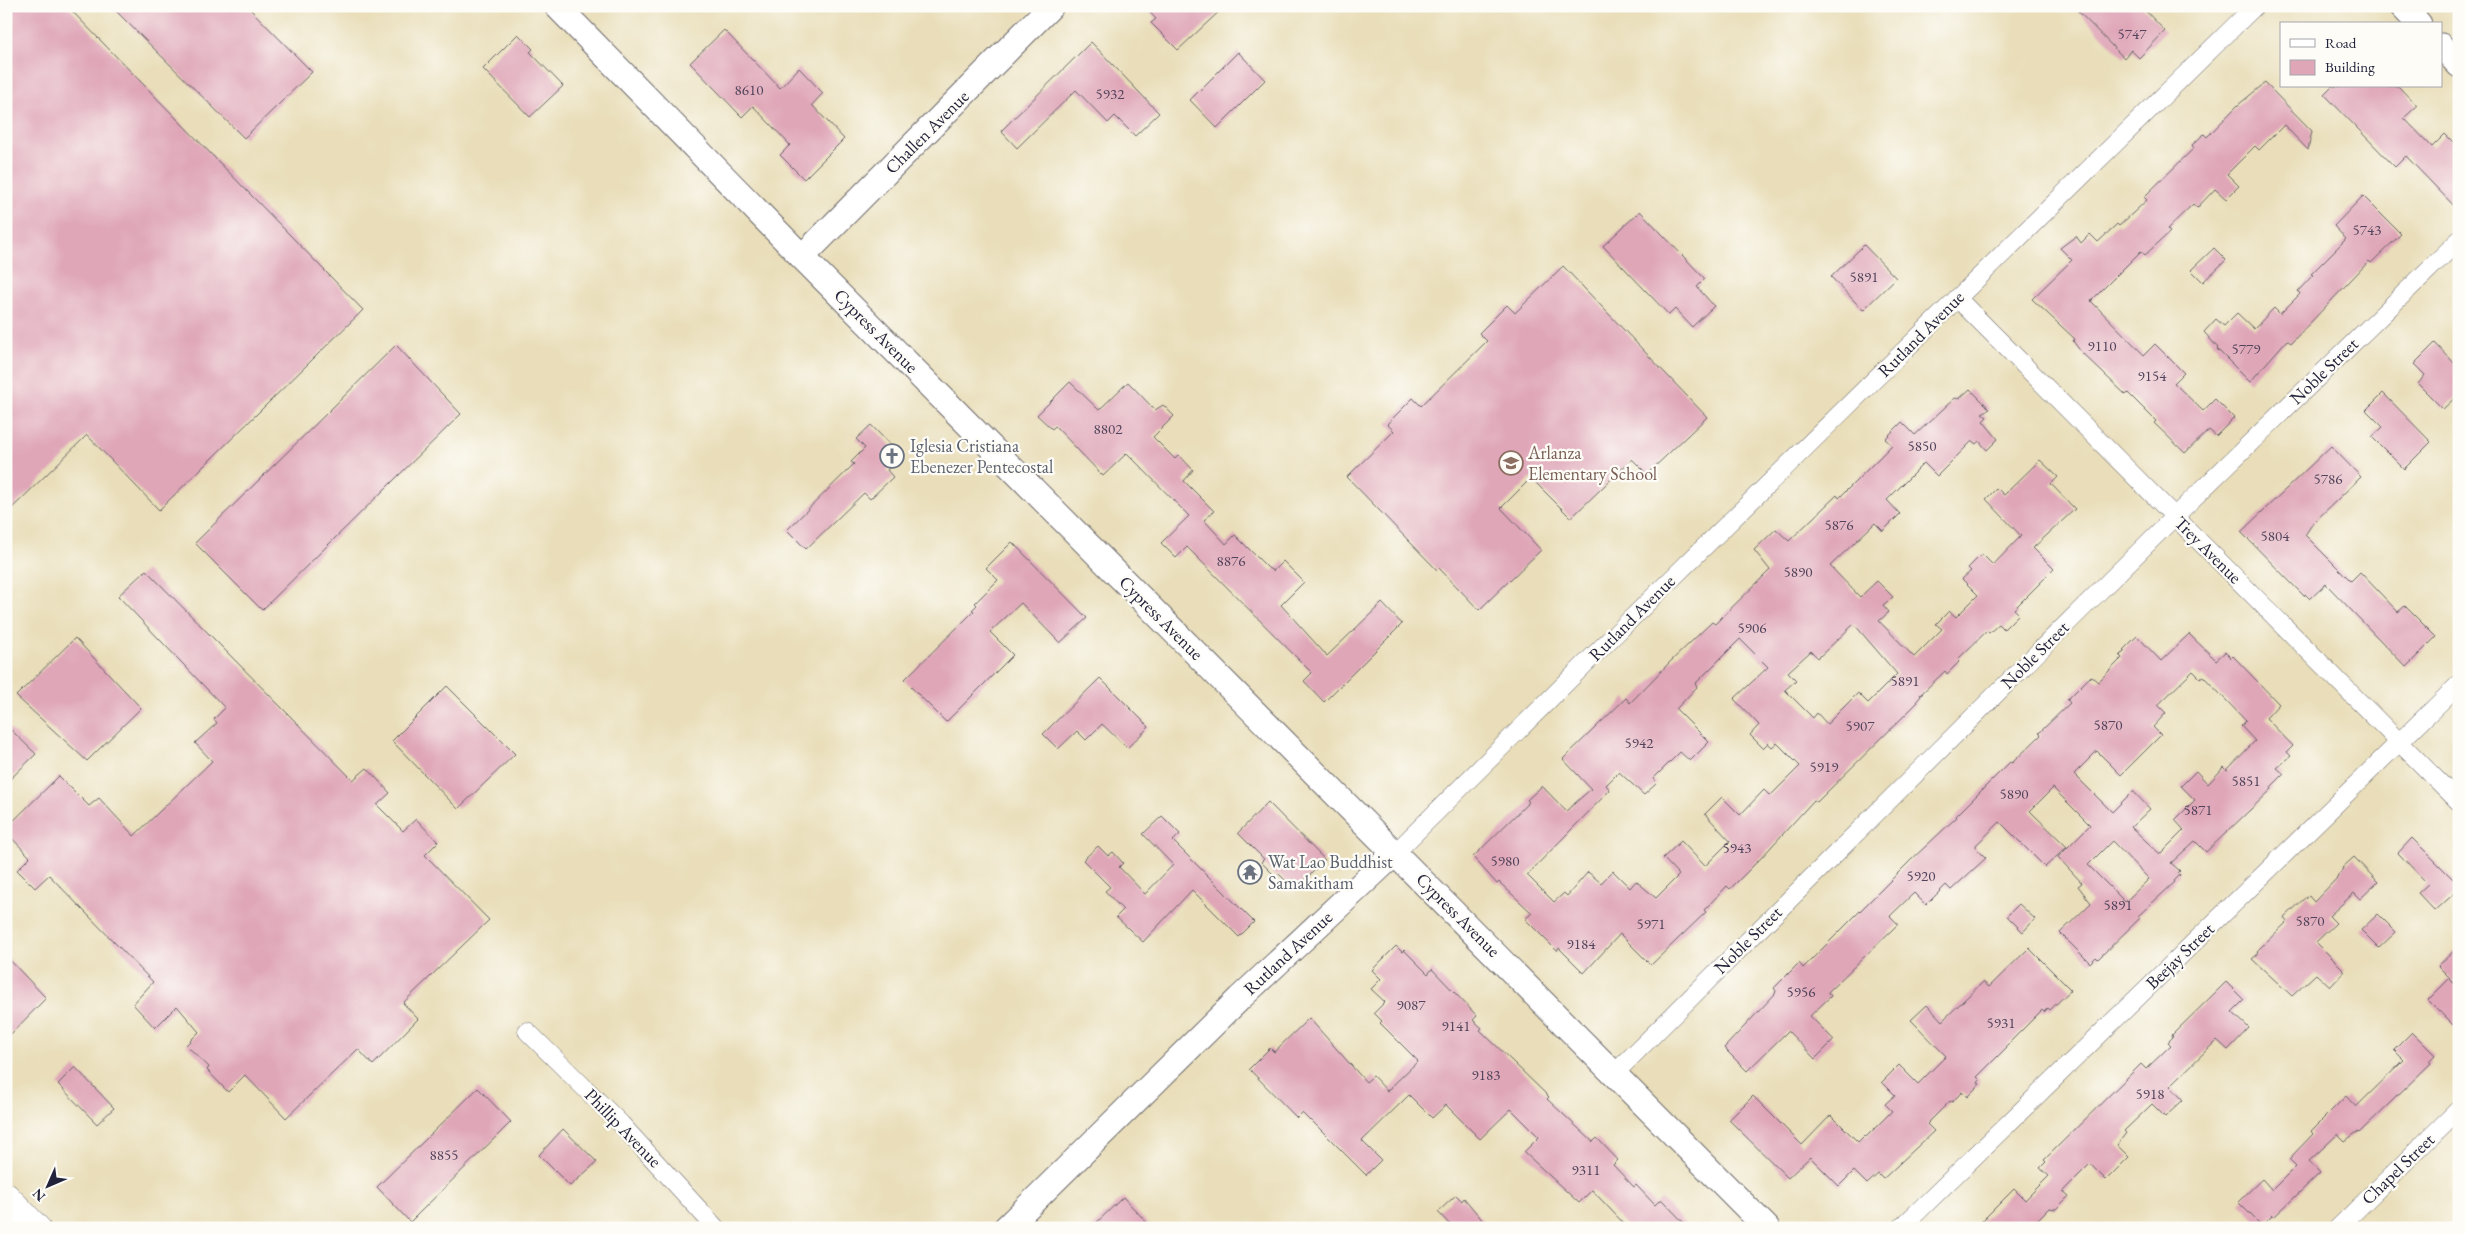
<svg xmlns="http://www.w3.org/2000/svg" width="2465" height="1234" viewBox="0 0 2465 1234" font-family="'EB Garamond',serif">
	<rect width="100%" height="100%" fill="#fdfcf7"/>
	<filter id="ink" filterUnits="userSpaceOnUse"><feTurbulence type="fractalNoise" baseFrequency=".02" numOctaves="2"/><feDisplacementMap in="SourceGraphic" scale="10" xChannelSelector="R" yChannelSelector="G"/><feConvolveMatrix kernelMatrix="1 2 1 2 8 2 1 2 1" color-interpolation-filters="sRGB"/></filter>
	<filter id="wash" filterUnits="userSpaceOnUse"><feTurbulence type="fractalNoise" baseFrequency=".0096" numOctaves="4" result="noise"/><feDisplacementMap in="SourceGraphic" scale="20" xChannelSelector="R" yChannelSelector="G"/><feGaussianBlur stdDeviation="1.12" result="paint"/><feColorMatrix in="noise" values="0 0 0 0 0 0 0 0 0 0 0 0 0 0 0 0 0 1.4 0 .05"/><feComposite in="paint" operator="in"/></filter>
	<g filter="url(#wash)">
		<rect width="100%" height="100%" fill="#e9deb9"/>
		<g id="blocks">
			<path fill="#dfa6b8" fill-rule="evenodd" d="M 6,6 L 67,6 L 363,310 L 159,510 L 87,435 L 6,514 Z
				M 111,6 L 247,6 L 312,72 L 244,138 Z
				M 1144,6 L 1225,6 L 1178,50 L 1151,23 L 1156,19 Z
				M 2073,6 L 2141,6 L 2165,31 L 2139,58 L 2131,50 L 2124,58 Z
				M 724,30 L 780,88 L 799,68 L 823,93 L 812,105 L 844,139 L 804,179 L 780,155 L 790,145 L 753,106 L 742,117 L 690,63 Z
				M 518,34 L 533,49 L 530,52 L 563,86 L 530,117 L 483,69 Z
				M 1091,42 L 1159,113 L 1135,136 L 1115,116 L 1108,123 L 1076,90 L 1017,148 L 1001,131 Z
				M 1238,52 L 1265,80 L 1217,128 L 1190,100 Z
				M 2265,83 L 2312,131 L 2308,150 L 2284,125 L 2259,150 L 2255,146 L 2227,174 L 2239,186 L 2226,199 L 2215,189 L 2197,208 L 2193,204 L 2167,229 L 2170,232 L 2145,255 L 2141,251 L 2091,301 L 2144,355 L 2155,344 L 2184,373 L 2174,383 L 2203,411 L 2215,399 L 2234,418 L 2216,436 L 2209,430 L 2185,453 L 2154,423 L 2156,421 L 2128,393 L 2126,395 L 2081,352 L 2073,341 L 2075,339 L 2032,299 L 2072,260 L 2060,248 L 2076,236 L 2081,243 L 2090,234 L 2098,242 L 2117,224 L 2119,226 L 2147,200 L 2144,197 L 2194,148 L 2192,145 L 2204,134 L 2207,137 L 2238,105 Z
				M 2332,86 L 2398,86 L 2417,106 L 2404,118 L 2432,147 L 2445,134 L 2459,148 L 2459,211 L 2406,156 L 2395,167 L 2324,94 Z
				M 2363,196 L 2401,234 L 2371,263 L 2369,261 L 2291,343 L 2287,340 L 2250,382 L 2217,349 L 2218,348 L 2204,332 L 2216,319 L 2224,326 L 2237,313 L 2254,329 L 2274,308 L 2280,314 L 2300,294 L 2298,291 L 2313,275 L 2311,274 L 2346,239 L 2334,226 Z
				M 1640,211 L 1705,279 L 1697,287 L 1714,306 L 1692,327 L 1675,309 L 1669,315 L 1603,246 Z
				M 1864,245 L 1896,278 L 1863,310 L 1831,277 Z
				M 2214,248 L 2226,260 L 2203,282 L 2191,270 Z
				M 1563,266 L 1707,417 L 1647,474 L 1632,459 L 1571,518 L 1531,478 L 1501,508 L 1541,550 L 1479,610 L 1439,568 L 1437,570 L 1347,477 L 1394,431 L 1387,424 L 1413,398 L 1421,406 L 1487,341 L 1479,333 L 1507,305 L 1515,313 Z
				M 2435,343 L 2459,368 L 2459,394 L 2443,409 L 2418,384 L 2425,375 L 2414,364 Z
				M 396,345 L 461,414 L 262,610 L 195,543 Z
				M 1070,382 L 1099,410 L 1128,382 L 1155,410 L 1163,405 L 1174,416 L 1153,437 L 1175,459 L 1179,455 L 1193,470 L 1184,481 L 1214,511 L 1204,520 L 1226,544 L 1235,535 L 1268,568 L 1273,571 L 1283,561 L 1304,582 L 1281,605 L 1327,656 L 1382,603 L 1402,624 L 1324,702 L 1304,681 L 1312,673 L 1187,547 L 1176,558 L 1161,543 L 1189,516 L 1127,453 L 1103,476 L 1055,426 L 1052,429 L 1037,415 Z
				M 1970,389 L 1990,409 L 1982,413 L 1987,417 L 1983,421 L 1998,439 L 1987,450 L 1979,441 L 1976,444 L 1972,441 L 1937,476 L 1924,463 L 1887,500 L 1900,514 L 1883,531 L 1875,523 L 1830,566 L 1860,597 L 1877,581 L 1893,597 L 1883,605 L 1889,612 L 1879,621 L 1914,657 L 1942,629 L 1936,624 L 1949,611 L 1956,617 L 1978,595 L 1962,579 L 1971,571 L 1968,568 L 1982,554 L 1993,565 L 2021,536 L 1986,499 L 1997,488 L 2004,495 L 2040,460 L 2058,477 L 2051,484 L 2075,509 L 2033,548 L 2054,569 L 2014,609 L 2019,614 L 2004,629 L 1999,624 L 1989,633 L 1987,631 L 1957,660 L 1959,662 L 1947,674 L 1945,671 L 1920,695 L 1921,696 L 1916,702 L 1917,703 L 1817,802 L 1814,800 L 1761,858 L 1730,889 L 1727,886 L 1704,910 L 1706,912 L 1651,965 L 1620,934 L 1584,973 L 1559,948 L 1557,951 L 1525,919 L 1532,913 L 1499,882 L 1497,884 L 1473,857 L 1529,802 L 1527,800 L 1542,786 L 1566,811 L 1591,789 L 1563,759 L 1626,698 L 1630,703 L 1671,661 L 1712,622 L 1715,624 L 1770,570 L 1754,550 L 1776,529 L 1789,541 L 1837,495 L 1839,498 L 1892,445 L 1885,439 L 1902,422 L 1915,435 L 1955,398 L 1959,399 ZM 1854,624 L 1897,674 L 1868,703 L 1858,693 L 1827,724 L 1817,713 L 1813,718 L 1785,690 L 1796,680 L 1788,672 L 1811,651 L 1818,658 ZM 1740,639 L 1768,667 L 1734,699 L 1759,725 L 1750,735 L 1763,748 L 1768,743 L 1772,747 L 1777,743 L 1800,766 L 1770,796 L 1764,790 L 1740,815 L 1722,797 L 1705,814 L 1730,841 L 1705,866 L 1681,841 L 1663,858 L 1679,875 L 1656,898 L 1636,881 L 1630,888 L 1613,871 L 1601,883 L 1588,872 L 1567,896 L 1564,893 L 1554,902 L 1527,875 L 1610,790 L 1606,785 L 1619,772 L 1644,795 L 1657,783 L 1653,779 L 1680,752 L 1690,761 L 1709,742 L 1676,709 L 1697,687 L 1695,684 Z
				M 2383,393 L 2431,442 L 2404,469 L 2372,437 L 2383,427 L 2366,410 Z
				M 871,425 L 901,456 L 887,470 L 893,477 L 870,499 L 864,493 L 806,549 L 787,530 L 854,464 L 851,462 L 865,448 L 856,439 Z
				M 2331,446 L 2361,477 L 2313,523 L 2305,535 L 2351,581 L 2360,572 L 2398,612 L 2405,606 L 2436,637 L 2406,667 L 2326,584 L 2310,599 L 2305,594 L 2304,596 L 2241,532 Z
				M 1012,542 L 1087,618 L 1060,643 L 1021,603 L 990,632 L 1013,655 L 946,722 L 904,680 L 974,611 L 972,610 L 977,605 L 975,603 L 998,580 L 986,568 Z
				M 146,570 L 353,780 L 367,768 L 390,793 L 377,805 L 403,831 L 416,819 L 438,842 L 425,855 L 489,920 L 403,1003 L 418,1019 L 373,1065 L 358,1049 L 286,1118 L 245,1075 L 228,1092 L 207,1070 L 209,1067 L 186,1045 L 199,1032 L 177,1006 L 155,1028 L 133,1004 L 153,982 L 49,875 L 35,888 L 17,870 L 30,857 L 6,832 L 6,828 L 59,776 L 89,806 L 99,798 L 134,836 L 212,761 L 195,743 L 217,723 L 214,719 L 225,708 L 118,596 Z
				M 2189,634 L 2216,660 L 2225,652 L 2231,658 L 2233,656 L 2279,704 L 2266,718 L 2293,746 L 2287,752 L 2291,756 L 2277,768 L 2284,774 L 2271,787 L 2272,789 L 2206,852 L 2195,841 L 2171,863 L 2180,871 L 2178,873 L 2180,875 L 2174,881 L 2175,882 L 2138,916 L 2140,918 L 2098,959 L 2096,957 L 2090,963 L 2060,933 L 2091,903 L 2078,886 L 2082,883 L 2058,857 L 2090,825 L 2053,788 L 2030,811 L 2067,847 L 2045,867 L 2000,822 L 1976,845 L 1976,848 L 1986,858 L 1951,890 L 1946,885 L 1926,905 L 1914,893 L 1890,916 L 1898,924 L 1828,992 L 1831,996 L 1810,1016 L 1834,1040 L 1815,1059 L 1788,1031 L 1747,1071 L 1724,1048 L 1775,994 L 1776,991 L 1774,988 L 1799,963 L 1803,968 L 1911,860 L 1957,817 L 1956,816 L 2010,762 L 2012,763 L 2041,735 L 2039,733 L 2070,703 L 2067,700 L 2091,676 L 2098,682 L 2122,658 L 2120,656 L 2125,651 L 2123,650 L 2137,636 L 2161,661 ZM 2193,671 L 2200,678 L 2203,676 L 2246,721 L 2241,726 L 2255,741 L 2227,770 L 2224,767 L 2208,784 L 2196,771 L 2181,786 L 2195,800 L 2175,820 L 2184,830 L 2160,854 L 2131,827 L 2150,809 L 2133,791 L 2112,812 L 2074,774 L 2097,751 L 2121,775 L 2161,735 L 2153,727 L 2166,713 L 2158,705 ZM 2112,841 L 2149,879 L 2125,902 L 2088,865 Z
				M 75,638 L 141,708 L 87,761 L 16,696 Z
				M 1100,678 L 1149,727 L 1127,748 L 1102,724 L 1086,740 L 1077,731 L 1058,749 L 1043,734 Z
				M 447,686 L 515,754 L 458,809 L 392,741 Z
				M 6,725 L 36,754 L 6,783 Z
				M 1268,802 L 1325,860 L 1295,890 L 1279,874 L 1276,877 L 1261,862 L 1264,859 L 1238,833 Z
				M 1162,816 L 1180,834 L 1173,841 L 1254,922 L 1239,937 L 1192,890 L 1143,942 L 1116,917 L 1123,910 L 1105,891 L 1110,887 L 1083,860 L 1098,846 L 1108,856 L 1113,852 L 1123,863 L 1119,867 L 1145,894 L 1173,865 L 1143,834 Z
				M 2412,838 L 2459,885 L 2459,889 L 2435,911 L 2418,893 L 2428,884 L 2398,853 Z
				M 2354,857 L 2378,882 L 2360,899 L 2354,893 L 2329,916 L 2336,923 L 2316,942 L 2345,971 L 2330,987 L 2316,974 L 2292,996 L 2252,959 L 2258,954 L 2257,951 L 2287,922 L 2284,918 L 2308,895 L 2314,902 L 2338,877 L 2337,876 L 2343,870 L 2342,868 Z
				M 2019,904 L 2035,919 L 2023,932 L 2007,916 Z
				M 2378,914 L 2396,932 L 2379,948 L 2361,930 Z
				M 1396,946 L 1402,952 L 1404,950 L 1428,974 L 1432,969 L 1477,1016 L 1473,1020 L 1482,1028 L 1480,1030 L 1549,1097 L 1547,1099 L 1593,1142 L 1597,1138 L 1618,1160 L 1613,1165 L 1634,1187 L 1636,1185 L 1655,1205 L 1661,1199 L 1689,1228 L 1628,1228 L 1592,1190 L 1579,1203 L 1524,1152 L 1539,1137 L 1511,1109 L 1480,1139 L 1446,1105 L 1432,1118 L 1409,1095 L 1362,1141 L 1381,1160 L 1366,1175 L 1311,1120 L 1310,1121 L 1302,1113 L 1297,1118 L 1249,1069 L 1270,1048 L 1274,1052 L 1309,1018 L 1366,1082 L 1373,1076 L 1387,1091 L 1418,1061 L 1380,1023 L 1382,1021 L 1374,1013 L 1385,1002 L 1371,989 L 1381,979 L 1372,970 Z
				M 2459,946 L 2459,987 L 2438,966 Z
				M 2029,948 L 2071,990 L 2050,1010 L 2048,1008 L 2044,1012 L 2042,1010 L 2005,1047 L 2006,1048 L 1977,1077 L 1980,1080 L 1978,1083 L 1980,1084 L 1967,1097 L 1962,1092 L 1952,1102 L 1950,1101 L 1927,1124 L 1934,1131 L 1883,1179 L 1878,1174 L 1867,1184 L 1854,1171 L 1839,1186 L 1810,1157 L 1788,1178 L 1729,1120 L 1753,1096 L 1802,1145 L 1831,1115 L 1858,1142 L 1865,1135 L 1866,1137 L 1892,1111 L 1885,1104 L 1895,1095 L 1882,1082 L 1899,1065 L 1918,1084 L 1946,1056 L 1911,1020 L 1927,1005 L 1942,1021 L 1983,982 L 1989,987 Z
				M 6,956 L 46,998 L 6,1039 Z
				M 2449,979 L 2459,988 L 2459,1031 L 2428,1000 Z
				M 2226,982 L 2244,1000 L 2232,1012 L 2249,1028 L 2228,1050 L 2217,1040 L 2170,1086 L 2183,1100 L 2165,1117 L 2152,1104 L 2124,1131 L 2126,1133 L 2117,1145 L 2129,1157 L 2106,1180 L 2090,1164 L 2063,1191 L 2069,1196 L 2056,1209 L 2049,1208 L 2029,1228 L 1975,1228 L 2014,1189 L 2025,1200 L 2049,1176 L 2040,1168 L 2046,1162 L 2044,1160 L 2141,1064 L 2146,1069 L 2171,1045 L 2168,1042 L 2173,1037 L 2172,1035 Z
				M 2412,1032 L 2435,1055 L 2429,1061 L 2431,1063 L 2359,1133 L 2357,1132 L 2345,1141 L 2338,1134 L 2309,1161 L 2320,1173 L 2274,1217 L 2273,1215 L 2262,1226 L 2238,1202 L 2262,1179 L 2272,1190 L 2296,1166 L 2289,1159 L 2313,1134 L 2311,1131 L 2346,1096 L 2356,1107 L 2404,1060 L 2394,1050 Z
				M 75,1067 L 114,1108 L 97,1124 L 58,1084 Z
				M 478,1088 L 511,1122 L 410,1222 L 377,1187 Z
				M 563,1129 L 597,1162 L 570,1186 L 539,1155 Z
				M 1456,1195 L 1462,1201 L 1464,1198 L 1489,1228 L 1453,1228 L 1438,1212 Z
				M 1123,1197 L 1152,1228 L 1091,1228 Z"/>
		</g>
	</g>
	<g filter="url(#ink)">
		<use href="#blocks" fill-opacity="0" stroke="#686467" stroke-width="1"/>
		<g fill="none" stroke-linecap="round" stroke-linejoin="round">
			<g stroke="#686467" stroke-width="19">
				<path id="street" d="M 1957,298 L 2459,802
					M 1395,853 L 1588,661 L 2255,6
					M 527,1031 L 621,1124 L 716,1228
					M 1615,1073 L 2174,517 L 2459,240
					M 1901,1228 L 2459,684
					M 2338,1228 L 2459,1109"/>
			</g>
			<g stroke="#686467" stroke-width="27">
				<path id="secondary" d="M 557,6 L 802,257 L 1767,1228
					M 2402,6 L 2419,24
					M 2441,46 L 2459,65
					M 802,257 L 1051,6
					M 1006,1228 L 1240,998 L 1395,853"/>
			</g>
			<g stroke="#686467" stroke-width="29">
				<path id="primary" d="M 6,1197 L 36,1228"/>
			</g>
			<use href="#street" stroke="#fff" stroke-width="18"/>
			<use href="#secondary" stroke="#fff" stroke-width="25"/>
			<use href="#primary" stroke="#fff" stroke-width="28"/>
		</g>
	</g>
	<defs>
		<g id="church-ring" transform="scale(1.25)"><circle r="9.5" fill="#fdfcf7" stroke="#6b7280" stroke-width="1.5"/><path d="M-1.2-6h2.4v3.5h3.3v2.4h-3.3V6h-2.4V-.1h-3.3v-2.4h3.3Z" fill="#6b7280"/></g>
		<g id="school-ring" transform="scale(1.25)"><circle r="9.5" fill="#fdfcf7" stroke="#8d6e63" stroke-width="1.5"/><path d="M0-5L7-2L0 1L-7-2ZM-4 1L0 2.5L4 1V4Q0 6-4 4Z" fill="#8d6e63"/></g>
		<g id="temple-ring" transform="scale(1.25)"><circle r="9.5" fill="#fdfcf7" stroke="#6b7280" stroke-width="1.5"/><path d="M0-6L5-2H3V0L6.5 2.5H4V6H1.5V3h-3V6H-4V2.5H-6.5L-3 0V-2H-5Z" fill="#6b7280"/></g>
	</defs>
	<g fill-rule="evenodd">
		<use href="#church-ring" x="892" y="456"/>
		<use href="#school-ring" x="1511" y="463"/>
		<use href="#temple-ring" x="1250" y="872"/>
	</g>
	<g text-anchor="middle" stroke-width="4.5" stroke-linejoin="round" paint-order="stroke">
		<g font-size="15" fill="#51435a">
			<text x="2132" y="39">5747</text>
			<text x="749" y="95">8610</text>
			<text x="1110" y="99">5932</text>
			<text x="2367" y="235">5743</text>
			<text x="1864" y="282">5891</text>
			<text x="2102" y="351">9110</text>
			<text x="2246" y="354">5779</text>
			<text x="2152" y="381">9154</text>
			<text x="1108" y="434">8802</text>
			<text x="1922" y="451">5850</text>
			<text x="2328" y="484">5786</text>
			<text x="1839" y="530">5876</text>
			<text x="2275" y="541">5804</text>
			<text x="1231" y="566">8876</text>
			<text x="1798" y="577">5890</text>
			<text x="1752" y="633">5906</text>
			<text x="1905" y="686">5891</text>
			<text x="2108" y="730">5870</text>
			<text x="1860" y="731">5907</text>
			<text x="1639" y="748">5942</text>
			<text x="1824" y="772">5919</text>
			<text x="2246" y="786">5851</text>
			<text x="2014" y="799">5890</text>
			<text x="2198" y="815">5871</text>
			<text x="1737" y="853">5943</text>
			<text x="1505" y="866">5980</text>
			<text x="1921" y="881">5920</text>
			<text x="2118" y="910">5891</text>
			<text x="2310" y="926">5870</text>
			<text x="1651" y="929">5971</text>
			<text x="1581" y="949">9184</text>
			<text x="1801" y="997">5956</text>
			<text x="1411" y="1010">9087</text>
			<text x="2001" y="1028">5931</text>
			<text x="1456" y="1031">9141</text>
			<text x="1486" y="1080">9183</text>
			<text x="2150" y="1099">5918</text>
			<text x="444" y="1160">8855</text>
			<text x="1586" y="1175">9311</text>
		</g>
		<g font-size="18" fill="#22223b" stroke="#fdfcf7">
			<text transform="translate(927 132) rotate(-45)" y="6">Challen Avenue</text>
			<text transform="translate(876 331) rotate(45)" y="6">Cypress Avenue</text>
			<text transform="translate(1921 334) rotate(-45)" y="6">Rutland Avenue</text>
			<text transform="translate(2324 371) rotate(-44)" y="6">Noble Street</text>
			<text transform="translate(2208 550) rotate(45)" y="6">Trey Avenue</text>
			<text transform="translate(1161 618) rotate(45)" y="6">Cypress Avenue</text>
			<text transform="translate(1632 618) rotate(-45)" y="6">Rutland Avenue</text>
			<text transform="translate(2035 655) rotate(-45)" y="6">Noble Street</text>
			<text transform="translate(1458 915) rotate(45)" y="6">Cypress Avenue</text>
			<text transform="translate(1748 940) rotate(-45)" y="6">Noble Street</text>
			<text transform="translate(1288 953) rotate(-43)" y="6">Rutland Avenue</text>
			<text transform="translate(2180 956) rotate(-44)" y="6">Beejay Street</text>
			<text transform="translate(623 1128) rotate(46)" y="6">Phillip Avenue</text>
			<text transform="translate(2398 1169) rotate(-44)" y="6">Chapel Street</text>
		</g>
		<g font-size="18" fill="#5b616d" stroke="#fdfcf7" text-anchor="start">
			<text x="910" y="452">Iglesia Cristiana<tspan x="910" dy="21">Ebenezer Pentecostal</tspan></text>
			<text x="1268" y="868">Wat Lao Buddhist<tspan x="1268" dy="21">Samakitham</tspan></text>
		</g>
		<g font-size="18" fill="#785e54" stroke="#fdfcf7" text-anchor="start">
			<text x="1528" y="459">Arlanza<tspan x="1528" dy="21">Elementary School</tspan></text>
		</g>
	</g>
	<rect width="2465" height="1234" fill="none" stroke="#fdfcf7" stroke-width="25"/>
	<rect x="2280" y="22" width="162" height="65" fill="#fdfcf7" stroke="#a5a5ac"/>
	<rect x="2290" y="39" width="25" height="8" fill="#ffffff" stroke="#a5a5ac"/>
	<text x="2325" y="48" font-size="15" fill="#22223b">Road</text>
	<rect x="2290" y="60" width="25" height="15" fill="#dfa6b8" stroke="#a5a5ac"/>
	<text x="2325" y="72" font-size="15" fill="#22223b">Building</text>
	<g transform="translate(48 1186) rotate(225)" stroke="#fdfcf7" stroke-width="4" paint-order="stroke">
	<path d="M0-4L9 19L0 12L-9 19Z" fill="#22223b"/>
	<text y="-8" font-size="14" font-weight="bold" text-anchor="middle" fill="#22223b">N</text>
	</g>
</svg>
